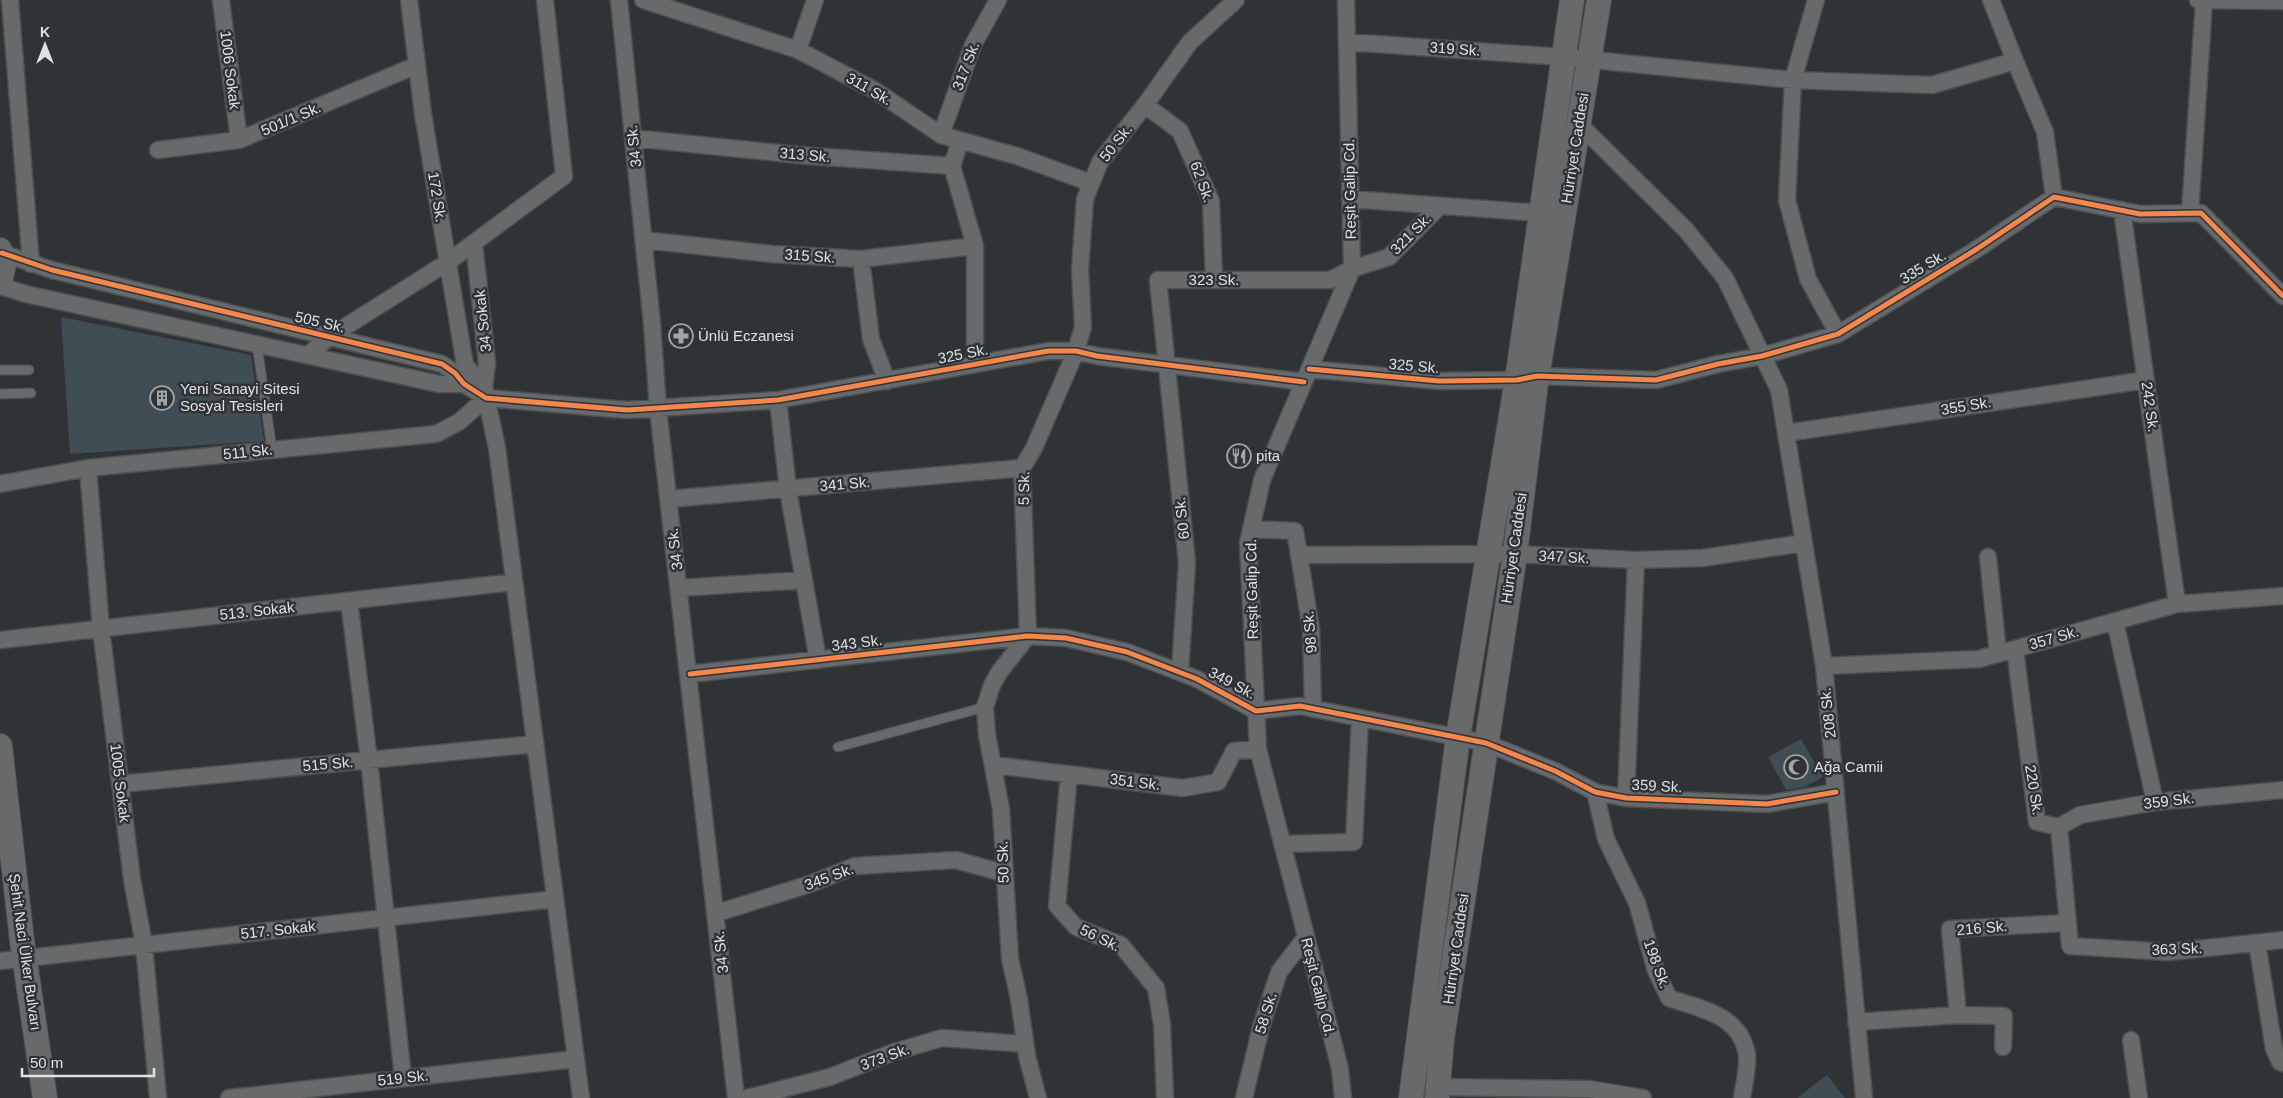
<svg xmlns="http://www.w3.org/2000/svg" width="2283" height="1098" viewBox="0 0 2283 1098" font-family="Arial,sans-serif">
	<rect width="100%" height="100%" fill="#303335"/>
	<path fill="#404d54" d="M 61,317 L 251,355 L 264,441 L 70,454 Z
		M 1801,739 L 1823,777 L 1805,787 L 1786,790 L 1768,757 Z
		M 1827,1075 L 1845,1098 L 1797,1098 Z"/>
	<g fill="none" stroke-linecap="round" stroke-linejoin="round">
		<g stroke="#4c4f50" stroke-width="11">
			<path id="lane" d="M 257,345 L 272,450
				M 0,370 L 29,370
				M 0,394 L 31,393
				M 838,747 L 985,707"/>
		</g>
		<g stroke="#4c4f50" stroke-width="19">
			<path id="street" d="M 10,0 L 31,264
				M 221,0 L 239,140
				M 409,0 L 423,114 L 465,365 L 484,387
				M 619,0 L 652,324 L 658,409 L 736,1098
				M 643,0 L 798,50 L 876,91 L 941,135 L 1017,156 L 1091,183
				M 1816,0 L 1793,80 L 1787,200 L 1808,279 L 1838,334
				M 2198,0 L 2283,1
				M 1347,42 L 1563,57 L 1793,80 L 1932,85 L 2015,61 L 1991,0
				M 798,50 L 815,0
				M 2015,61 L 2045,132 L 2054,197
				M 1145,105 L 1180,131 L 1211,201 L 1214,279
				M 1579,124 L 1686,230 L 1725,278 L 1779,390 L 1824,666 L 1864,1098
				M 941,135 L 973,45 L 998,0
				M 633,138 L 798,155 L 952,166 L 960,141
				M 158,150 L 239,140 L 417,65
				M 952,166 L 975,246 L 975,364
				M 1350,199 L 1541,213
				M 2122,210 L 2177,604
				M 2190,213 L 2204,1
				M 644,240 L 772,254 L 861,259 L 975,246
				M 474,243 L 487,363 L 484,387 L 497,448 L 581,1098
				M 2,253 L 52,270 L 442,364 L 455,373 L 464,384 L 486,398 L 627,410 L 778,400 L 1048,351 L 1076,351 L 1097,356 L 1304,382
				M 861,259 L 871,339 L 887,381
				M 0,286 L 26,294 L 439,384 L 464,384
				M 308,355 L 329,337 L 448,262 L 564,176 L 545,0
				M 1309,369 L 1439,381 L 1517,380 L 1537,376 L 1656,380 L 1718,364 L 1762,356 L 1838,334 L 1977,249 L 2054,197 L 2140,214 L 2201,213 L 2283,296
				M 778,400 L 788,490 L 818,660
				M 1786,433 L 2146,380
				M 88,468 L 101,629 L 132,879 L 144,945 L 158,1098
				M 0,484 L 88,468 L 436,434 L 459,422 L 486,398
				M 669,499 L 1022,468
				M 1251,529 L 1295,531 L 1299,555 L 1515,554 L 1636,560 L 1702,558 L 1804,543
				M 1299,555 L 1311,629 L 1313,709
				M 1988,557 L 1998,654
				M 679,588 L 803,580
				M 349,601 L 369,760 L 403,1078
				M 2115,621 L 2155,802
				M 1028,636 L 1022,468 L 1034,448 L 1076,351 L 1083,327 L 1080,270 L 1085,199 L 1100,162 L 1145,105 L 1190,42 L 1236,0
				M 1028,636 L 1000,671 L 992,685 L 985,707 L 987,735 L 1001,809 L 1010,959 L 1019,999 L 1027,1056 L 1038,1098
				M 0,640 L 514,582
				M 2015,649 L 2037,822 L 2059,827 L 2070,946 L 2168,952 L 2283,940
				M 1824,666 L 1979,659 L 2177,604 L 2283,596
				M 1180,672 L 1187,563 L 1158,280 L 1330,280 L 1352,269 L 1389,257 L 1440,206
				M 690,674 L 1028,636 L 1066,638 L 1127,652 L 1197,679 L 1256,711 L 1300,706 L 1486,743 L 1555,771 L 1595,792 L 1626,798 L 1767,804 L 1836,792
				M 993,765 L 1183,788 L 1218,782 L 1234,751 L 1258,749
				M 1069,774 L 1057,906 L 1076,927 L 1121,945 L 1156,988 L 1162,1024 L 1165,1098
				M 120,784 L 535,744
				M 1595,792 L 1606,839 L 1637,903 L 1656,971 L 1669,998 C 1701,1009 1741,1015 1747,1055 C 1748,1068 1744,1085 1742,1098
				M 1626,798 L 1636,560
				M 2059,827 L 2080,815 L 2155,802 L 2283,790
				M 1282,844 L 1354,842 L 1360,718
				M 717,913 L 810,884 L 855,866 L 956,860 L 1003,873
				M 2257,943 L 2274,1049 L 2280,1062 L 2283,1063
				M 0,961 L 555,899
				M 1958,1015 L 1950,929 L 2068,923
				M 1856,1022 L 1958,1015 L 2004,1016 L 2003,1047
				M 2131,1040 L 2139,1098
				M 1438,1087 L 1589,1089 L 1643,1098
				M 229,1098 L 576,1059
				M 747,1098 L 830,1077 L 894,1052 L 942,1038 L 1025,1044
				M 1244,1098 L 1261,1027 L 1279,972 L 1306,937
				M 1343,1098 L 1340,1069 L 1258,749 L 1248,543 L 1262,480 L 1352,269 L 1346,0"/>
		</g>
		<g stroke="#4c4f50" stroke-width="26">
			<path id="secondary" d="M 0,250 L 4,264 L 0,282
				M 0,746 L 22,941 L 45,1098
				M 1411,1098 L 1458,737 L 1517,380 L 1572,0
				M 1437,1098 L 1442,1039 L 1515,554 L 1536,383 L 1599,0"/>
		</g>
		<use href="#lane" stroke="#67696b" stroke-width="9"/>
		<use href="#street" stroke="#67696b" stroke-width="16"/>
		<use href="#secondary" stroke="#67696b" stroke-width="24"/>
		<g stroke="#2f3336" stroke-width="8">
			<path id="cycleway" d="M 2,253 L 52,270 L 442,364 L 455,373 L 464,384 L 486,398 L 627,410 L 778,400 L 1048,351 L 1076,351 L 1097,356 L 1304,382
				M 1309,369 L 1439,381 L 1517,380 L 1537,376 L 1656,380 L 1718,364 L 1762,356 L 1838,334 L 1977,249 L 2054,197 L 2140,214 L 2201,213 L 2283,296
				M 690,674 L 1028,636 L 1066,638 L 1127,652 L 1197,679 L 1256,711 L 1300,706 L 1486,743 L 1555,771 L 1595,792 L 1626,798 L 1767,804 L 1836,792"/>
		</g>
		<use href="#cycleway" stroke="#f5874c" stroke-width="5"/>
	</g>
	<defs>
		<g id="pharmacy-ring" transform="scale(1.25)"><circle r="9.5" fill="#2f3336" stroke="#a2a5a6" stroke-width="1.5"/><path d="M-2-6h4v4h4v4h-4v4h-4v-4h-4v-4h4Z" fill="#a2a5a6"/></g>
		<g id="building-ring" transform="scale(1.25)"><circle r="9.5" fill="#2f3336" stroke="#a2a5a6" stroke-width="1.5"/><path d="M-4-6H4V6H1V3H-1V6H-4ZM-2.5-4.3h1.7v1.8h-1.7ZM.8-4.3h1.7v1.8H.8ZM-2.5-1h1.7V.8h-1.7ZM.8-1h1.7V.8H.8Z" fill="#a2a5a6"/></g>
		<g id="restaurant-ring" transform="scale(1.25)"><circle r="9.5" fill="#2f3336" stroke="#a2a5a6" stroke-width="1.5"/><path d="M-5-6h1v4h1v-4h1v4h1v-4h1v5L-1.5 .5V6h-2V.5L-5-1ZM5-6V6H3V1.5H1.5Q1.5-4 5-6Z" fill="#a2a5a6"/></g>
		<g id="mosque-ring" transform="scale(1.25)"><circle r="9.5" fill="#2f3336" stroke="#a2a5a6" stroke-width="1.5"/><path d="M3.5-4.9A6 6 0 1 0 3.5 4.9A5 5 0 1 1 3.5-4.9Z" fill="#a2a5a6"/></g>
	</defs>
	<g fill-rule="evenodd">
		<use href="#pharmacy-ring" x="681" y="336"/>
		<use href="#building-ring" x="162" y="398"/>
		<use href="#restaurant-ring" x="1239" y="456"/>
		<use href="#mosque-ring" x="1796" y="767"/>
	</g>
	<g text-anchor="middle" stroke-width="5" stroke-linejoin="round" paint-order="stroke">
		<g font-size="15" fill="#dfe2e3" stroke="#2f3336">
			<text transform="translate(1455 49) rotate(4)" y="5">319 Sk.</text>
			<text transform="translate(966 66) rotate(-69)" y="5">317 Sk.</text>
			<text transform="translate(230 70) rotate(83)" y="5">1006 Sokak</text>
			<text transform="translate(869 89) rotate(30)" y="5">311 Sk.</text>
			<text transform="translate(291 119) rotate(-23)" y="5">501/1 Sk.</text>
			<text transform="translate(1116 143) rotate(-52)" y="5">50 Sk.</text>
			<text transform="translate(634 146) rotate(-96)" y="5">34 Sk.</text>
			<text transform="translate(1575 148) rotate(-81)" y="5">Hürriyet Caddesi</text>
			<text transform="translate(805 155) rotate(5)" y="5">313 Sk.</text>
			<text transform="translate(1202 182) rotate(70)" y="5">62 Sk.</text>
			<text transform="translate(1350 189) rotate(-91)" y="5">Reşit Galip Cd.</text>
			<text transform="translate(437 197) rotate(81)" y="5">172 Sk.</text>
			<text transform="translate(1411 234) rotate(-45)" y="5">321 Sk.</text>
			<text transform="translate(810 256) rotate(4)" y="5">315 Sk.</text>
			<text transform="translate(1923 267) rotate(-31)" y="5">335 Sk.</text>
			<text x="1214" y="285">323 Sk.</text>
			<text transform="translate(483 321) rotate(-96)" y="5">34 Sokak</text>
			<text transform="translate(320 322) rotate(13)" y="5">505 Sk.</text>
			<text transform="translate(963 354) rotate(-11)" y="5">325 Sk.</text>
			<text transform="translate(1414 366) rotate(5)" y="5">325 Sk.</text>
			<text transform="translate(1966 406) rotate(-9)" y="5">355 Sk.</text>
			<text transform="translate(2150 407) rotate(82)" y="5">242 Sk.</text>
			<text transform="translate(248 452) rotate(-6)" y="5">511 Sk.</text>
			<text transform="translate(845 484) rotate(-5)" y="5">341 Sk.</text>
			<text transform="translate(1024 488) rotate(-89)" y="5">5 Sk.</text>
			<text transform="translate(1182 518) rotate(-96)" y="5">60 Sk.</text>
			<text transform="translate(1514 548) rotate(-82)" y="5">Hürriyet Caddesi</text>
			<text transform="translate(675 549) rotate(-97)" y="5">34 Sk.</text>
			<text transform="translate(1564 557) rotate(3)" y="5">347 Sk.</text>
			<text transform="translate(1252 589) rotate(-91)" y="5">Reşit Galip Cd.</text>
			<text transform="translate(257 611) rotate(-6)" y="5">513. Sokak</text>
			<text transform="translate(1310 632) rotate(-95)" y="5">98 Sk.</text>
			<text transform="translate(2054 638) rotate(-16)" y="5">357 Sk.</text>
			<text transform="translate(857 643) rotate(-7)" y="5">343 Sk.</text>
			<text transform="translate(1232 683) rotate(28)" y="5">349 Sk.</text>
			<text transform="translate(1828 713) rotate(-96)" y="5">208 Sk.</text>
			<text transform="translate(328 764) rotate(-5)" y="5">515 Sk.</text>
			<text transform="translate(1135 782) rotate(7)" y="5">351 Sk.</text>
			<text transform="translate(120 783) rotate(83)" y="5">1005 Sokak</text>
			<text transform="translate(1657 786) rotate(3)" y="5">359 Sk.</text>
			<text transform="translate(2034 790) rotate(81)" y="5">220 Sk.</text>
			<text transform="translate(2169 801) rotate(-7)" y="5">359 Sk.</text>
			<text transform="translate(1003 862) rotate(-92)" y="5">50 Sk.</text>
			<text transform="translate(829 877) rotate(-20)" y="5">345 Sk.</text>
			<text transform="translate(1982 928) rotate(-5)" y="5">216 Sk.</text>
			<text transform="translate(278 930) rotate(-6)" y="5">517. Sokak</text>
			<text transform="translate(1100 938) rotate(26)" y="5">56 Sk.</text>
			<text transform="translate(1456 949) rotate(-82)" y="5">Hürriyet Caddesi</text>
			<text transform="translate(2177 949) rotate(-2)" y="5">363 Sk.</text>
			<text transform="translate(25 952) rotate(82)" y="5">Şehit Naci Ülker Bulvarı</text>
			<text transform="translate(721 952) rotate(-96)" y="5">34 Sk.</text>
			<text transform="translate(1657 964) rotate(70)" y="5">198 Sk.</text>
			<text transform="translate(1318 987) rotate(76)" y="5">Reşit Galip Cd.</text>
			<text transform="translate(1266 1013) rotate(-73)" y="5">58 Sk.</text>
			<text transform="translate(885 1057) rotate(-20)" y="5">373 Sk.</text>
			<text transform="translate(403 1078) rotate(-6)" y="5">519 Sk.</text>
		</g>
		<g font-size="15" fill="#dfe2e3" stroke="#2f3336" text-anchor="start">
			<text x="698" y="341">Ünlü Eczanesi</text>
			<text x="180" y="394">Yeni Sanayi Sitesi<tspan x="180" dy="17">Sosyal Tesisleri</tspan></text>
			<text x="1256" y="461">pita</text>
			<text x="1814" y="772">Ağa Camii</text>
		</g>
	</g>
	<g transform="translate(45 45)" stroke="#2f3336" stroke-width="4" paint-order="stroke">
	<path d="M0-4L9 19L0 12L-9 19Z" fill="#dfe2e3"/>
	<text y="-8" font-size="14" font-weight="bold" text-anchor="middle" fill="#dfe2e3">K</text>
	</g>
	<path d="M22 1068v8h132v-8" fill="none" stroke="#dfe2e3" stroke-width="2.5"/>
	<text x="30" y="1068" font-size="15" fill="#dfe2e3" stroke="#2f3336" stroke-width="4" paint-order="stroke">50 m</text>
</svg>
